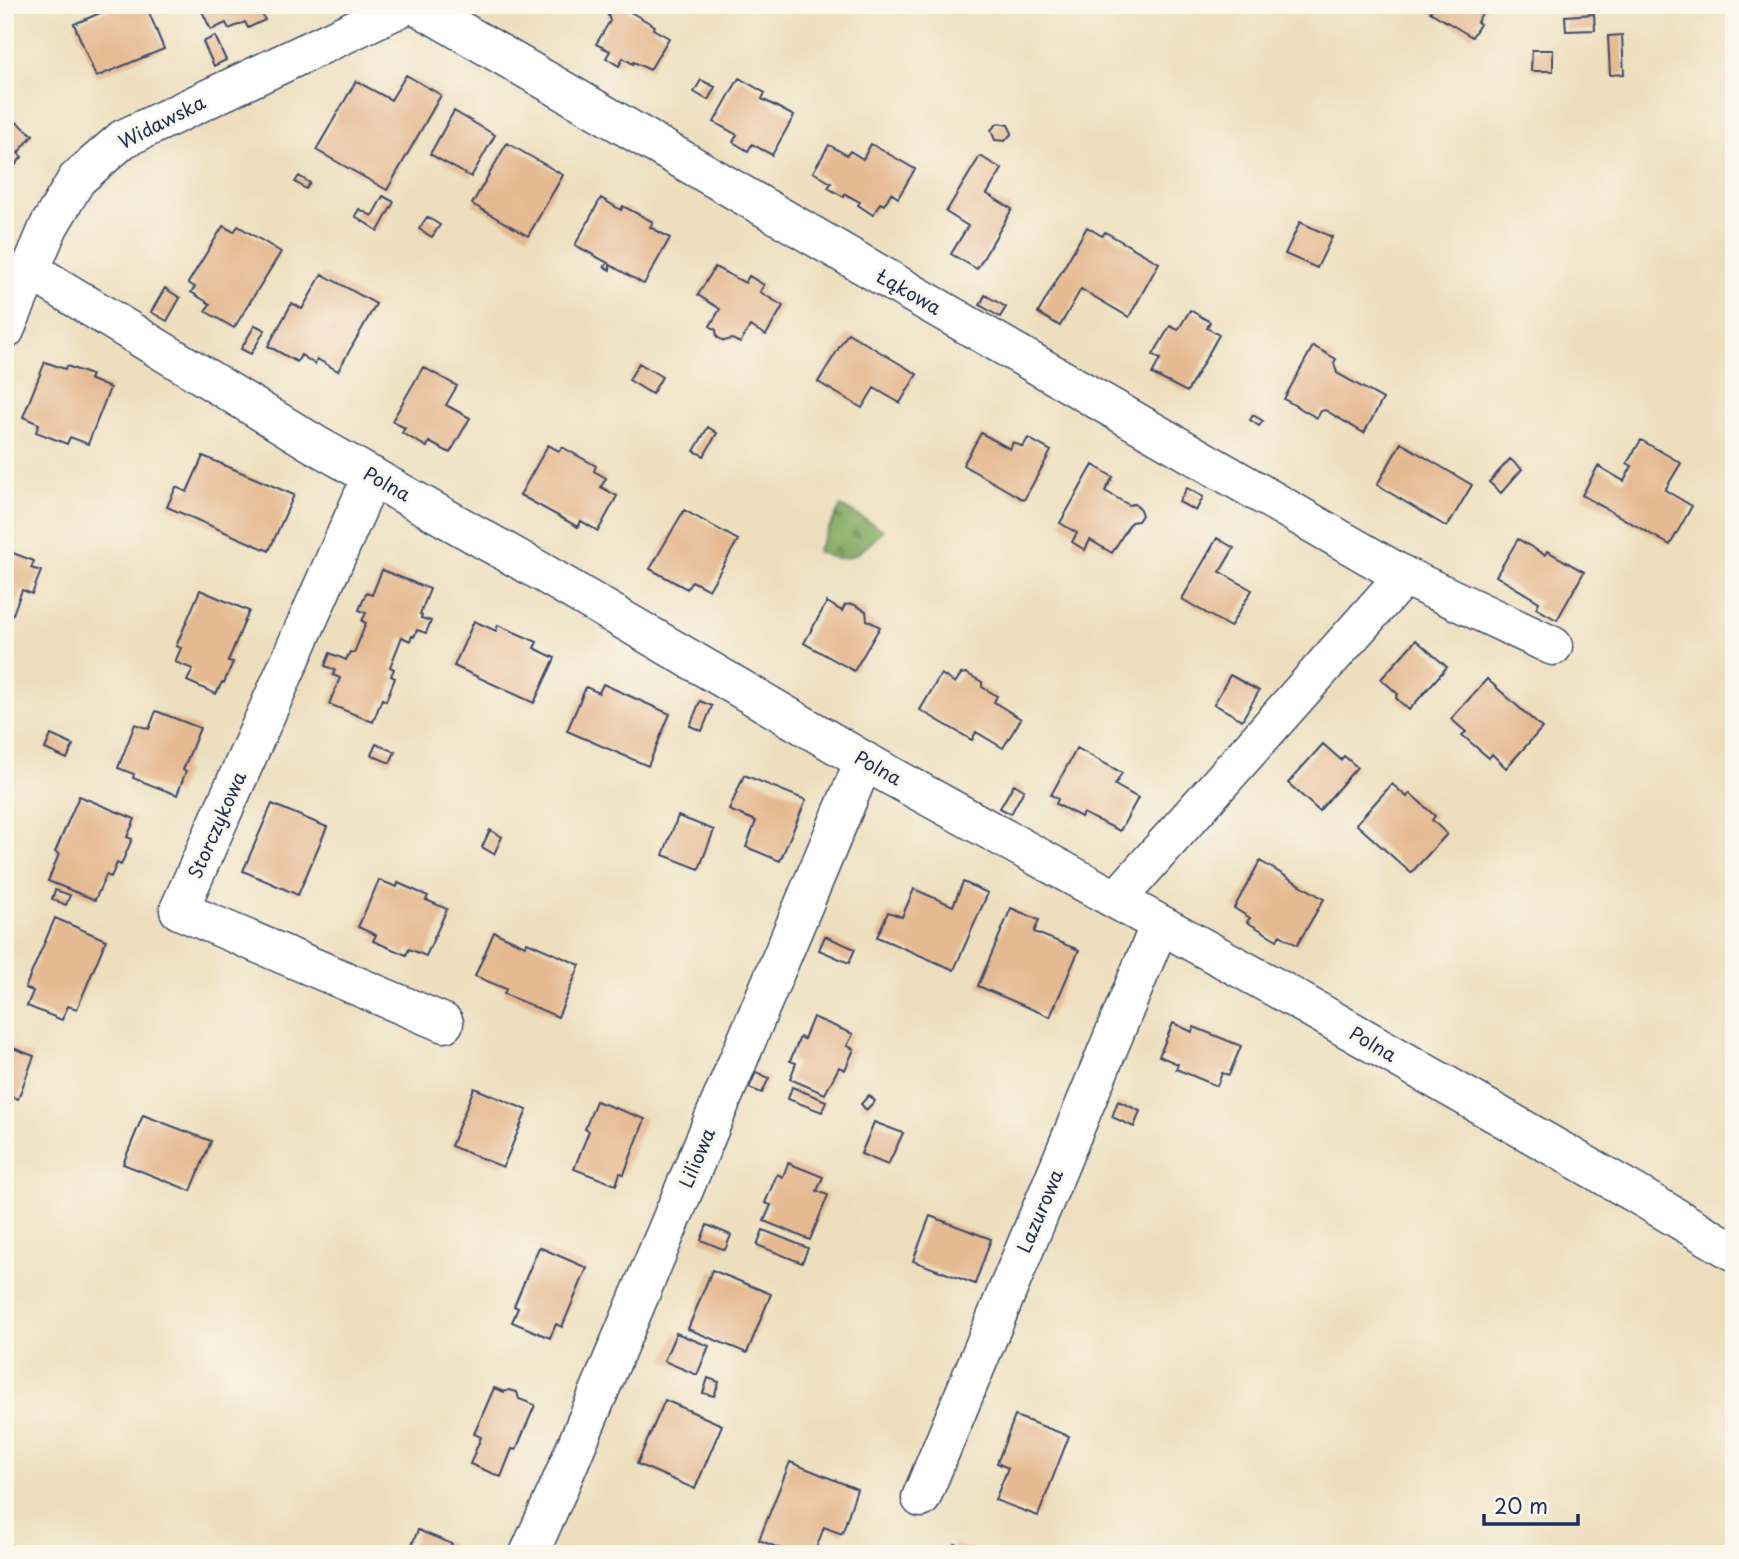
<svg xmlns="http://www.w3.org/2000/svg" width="1739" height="1559" viewBox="0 0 1739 1559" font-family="'Playpen Sans',sans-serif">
	<defs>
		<pattern id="forest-firs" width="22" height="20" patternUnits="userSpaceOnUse" patternTransform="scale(1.75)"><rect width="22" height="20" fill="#83aa61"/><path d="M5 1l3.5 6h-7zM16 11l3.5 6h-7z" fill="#6a8b53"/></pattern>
	</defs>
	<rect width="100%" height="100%" fill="#fbf7ec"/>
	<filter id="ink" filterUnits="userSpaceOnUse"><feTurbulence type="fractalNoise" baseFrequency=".0143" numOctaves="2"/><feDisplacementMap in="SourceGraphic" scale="14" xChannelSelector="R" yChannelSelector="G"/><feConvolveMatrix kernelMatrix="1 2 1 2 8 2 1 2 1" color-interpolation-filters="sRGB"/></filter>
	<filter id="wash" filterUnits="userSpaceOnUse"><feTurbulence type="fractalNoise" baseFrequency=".00686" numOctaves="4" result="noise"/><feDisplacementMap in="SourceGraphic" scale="28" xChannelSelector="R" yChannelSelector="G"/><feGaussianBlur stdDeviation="1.57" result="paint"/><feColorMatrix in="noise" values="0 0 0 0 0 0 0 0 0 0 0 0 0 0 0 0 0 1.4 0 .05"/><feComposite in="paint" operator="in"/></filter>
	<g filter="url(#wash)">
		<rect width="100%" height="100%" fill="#eddfbe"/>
		<path fill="url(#forest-firs)" stroke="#4f6c60" stroke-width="2" d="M 841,506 L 883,530 C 863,551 847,569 817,551 Z"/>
		<g id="blocks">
			<path fill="#e5b991" d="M 119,5 L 146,5 L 164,49 L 96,77 L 74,24 Z
				M 199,5 L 281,5 L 262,14 L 265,20 L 248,28 L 245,22 L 229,29 L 226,23 L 211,30 Z
				M 618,5 L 655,26 L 653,29 L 669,38 L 650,70 L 634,62 L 633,64 L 623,58 L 619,66 L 606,58 L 610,51 L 596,44 L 610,21 L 608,15 L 612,10 L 616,9 Z
				M 1434,5 L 1487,5 L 1477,22 L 1480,24 L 1472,37 L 1430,12 Z
				M 1546,5 L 1588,5 L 1588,7 L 1547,10 Z
				M 1594,14 L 1595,30 L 1566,31 L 1565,16 Z
				M 1622,35 L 1624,74 L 1610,75 L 1608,36 Z
				M 215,36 L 226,60 L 214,66 L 203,42 Z
				M 1532,50 L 1553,50 L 1553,71 L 1531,71 Z
				M 406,75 L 441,95 L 387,190 L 316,150 L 356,81 L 391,100 Z
				M 739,78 L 765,93 L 762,99 L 794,116 L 772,155 L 752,144 L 748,151 L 733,142 L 737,135 L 714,122 Z
				M 701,80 L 715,87 L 708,100 L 694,92 Z
				M 454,111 L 495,135 L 471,177 L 430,154 Z
				M 5,113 L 33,135 L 18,153 L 22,157 L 5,178 Z
				M 998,123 L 1008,125 L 1012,133 L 1005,141 L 995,140 L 991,130 Z
				M 507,143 L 563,175 L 528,236 L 472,204 Z
				M 871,144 L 915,169 L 898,198 L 891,193 L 884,205 L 880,203 L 873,215 L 858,205 L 860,202 L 845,194 L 844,197 L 828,188 L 831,183 L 813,172 L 829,145 L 847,155 L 850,151 L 863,159 Z
				M 980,156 L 1002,169 L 987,194 L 1012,209 L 977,269 L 951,254 L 968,226 L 946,212 Z
				M 299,176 L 310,183 L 306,189 L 295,182 Z
				M 383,196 L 394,202 L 378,231 L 355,216 L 359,209 L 372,216 Z
				M 601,198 L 621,210 L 623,206 L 653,222 L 650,227 L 670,238 L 644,284 L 610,265 L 610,270 L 604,267 L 608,263 L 575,245 Z
				M 427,217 L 440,225 L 432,237 L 419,229 Z
				M 1300,222 L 1332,237 L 1317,268 L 1285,254 Z
				M 223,226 L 234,232 L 238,226 L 281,252 L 234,328 L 205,311 L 210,304 L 191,292 L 195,287 L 188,283 Z
				M 1087,227 L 1102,236 L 1105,232 L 1159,263 L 1129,317 L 1081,289 L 1060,326 L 1038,313 Z
				M 715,267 L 745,283 L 749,276 L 764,285 L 760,292 L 783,306 L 766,335 L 750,326 L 740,343 L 732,339 L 724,341 L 717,337 L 716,330 L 710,326 L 720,309 L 698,295 Z
				M 322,274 L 376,304 L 338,371 L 317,359 L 315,364 L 301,355 L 297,362 L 268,346 L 292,303 L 302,309 Z
				M 165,288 L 180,298 L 167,321 L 151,312 Z
				M 985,295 L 1006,307 L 1000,317 L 980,305 Z
				M 1190,310 L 1210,322 L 1207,328 L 1219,335 L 1187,392 L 1152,374 L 1160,359 L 1153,355 L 1170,326 L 1178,330 Z
				M 255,325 L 265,330 L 251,354 L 241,349 Z
				M 848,333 L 917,374 L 900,403 L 874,388 L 862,408 L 818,382 Z
				M 1313,346 L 1336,359 L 1334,363 L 1337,373 L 1383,399 L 1364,433 L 1325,410 L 1321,411 L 1317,418 L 1284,399 Z
				M 45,362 L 65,369 L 67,366 L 91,375 L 89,379 L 110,388 L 88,444 L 70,437 L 67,444 L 36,432 L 39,424 L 23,417 Z
				M 639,363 L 662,377 L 652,394 L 629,380 Z
				M 423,367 L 457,386 L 446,405 L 470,418 L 450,453 L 429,442 L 427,447 L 402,433 L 405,428 L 392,421 Z
				M 1253,415 L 1263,421 L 1259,426 L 1250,420 Z
				M 708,427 L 717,433 L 704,456 L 694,451 Z
				M 981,433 L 1010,449 L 1013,442 L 1023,447 L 1028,438 L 1051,451 L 1024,500 L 963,465 Z
				M 1641,440 L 1681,463 L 1665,490 L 1692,506 L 1670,545 L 1582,495 L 1598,466 L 1624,481 L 1632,466 L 1627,463 Z
				M 1401,443 L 1472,485 L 1447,527 L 1377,485 Z
				M 548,445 L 559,451 L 562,447 L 596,466 L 594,471 L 606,478 L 601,487 L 617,496 L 598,531 L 581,521 L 578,527 L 520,495 Z
				M 203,456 L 294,495 L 269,551 L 167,507 L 176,487 L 187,492 Z
				M 1510,459 L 1522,469 L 1501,493 L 1489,482 Z
				M 1093,465 L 1113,477 L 1105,491 L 1129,505 L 1134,504 L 1139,507 L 1142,515 L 1138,521 L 1131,522 L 1112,553 L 1090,540 L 1085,550 L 1072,542 L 1077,533 L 1060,523 Z
				M 1187,488 L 1203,497 L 1196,511 L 1179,502 Z
				M 684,510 L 738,540 L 709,590 L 692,581 L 687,589 L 650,569 Z
				M 1217,538 L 1234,548 L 1220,572 L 1252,590 L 1230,627 L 1182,599 Z
				M 1518,539 L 1545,555 L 1547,551 L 1584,572 L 1557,620 L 1536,608 L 1539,602 L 1496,576 Z
				M 5,550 L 34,561 L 31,568 L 41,571 L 32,594 L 22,590 L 13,614 L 5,611 Z
				M 382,570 L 430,589 L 420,614 L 422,615 L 421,618 L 431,621 L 426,633 L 417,630 L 414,637 L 412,636 L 410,641 L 402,637 L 390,667 L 394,669 L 391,676 L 395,678 L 386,701 L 382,699 L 373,722 L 329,704 L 340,678 L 333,675 L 335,670 L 325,666 L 330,653 L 346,660 L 350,652 L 354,653 L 366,623 L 362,621 L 366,613 L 359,610 L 366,593 L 372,595 Z
				M 200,590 L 249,611 L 228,661 L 233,662 L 224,683 L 222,682 L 216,694 L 187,681 L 193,669 L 175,662 L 181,648 L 176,646 Z
				M 827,602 L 842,611 L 845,605 L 853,604 L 866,611 L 867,620 L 880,627 L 854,671 L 804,643 Z
				M 474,621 L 496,631 L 498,625 L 537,642 L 534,648 L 555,658 L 534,703 L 454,666 Z
				M 1416,640 L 1447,667 L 1409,710 L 1396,698 L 1398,694 L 1381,679 Z
				M 966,673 L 982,682 L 982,687 L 997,696 L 994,702 L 1021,719 L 1003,748 L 976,732 L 972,740 L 920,710 L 941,674 L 955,683 L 961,674 Z
				M 1230,675 L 1259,691 L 1242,720 L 1214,704 Z
				M 1487,679 L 1542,728 L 1506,768 L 1492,754 L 1489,758 L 1462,735 L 1466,732 L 1451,719 Z
				M 603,684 L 670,714 L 648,766 L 567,731 L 586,687 L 599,693 Z
				M 700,701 L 712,706 L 702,731 L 690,726 Z
				M 156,711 L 200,728 L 183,770 L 186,771 L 177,795 L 133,778 L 134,774 L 118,768 L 135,724 L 149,729 Z
				M 51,735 L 73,745 L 67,759 L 45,749 Z
				M 376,744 L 395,752 L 390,763 L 371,755 Z
				M 1323,744 L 1341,760 L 1344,756 L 1357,767 L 1319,811 L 1288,783 Z
				M 1077,748 L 1122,773 L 1115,785 L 1138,798 L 1120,831 L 1083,813 L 1081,817 L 1056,804 L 1058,799 L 1051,795 Z
				M 744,775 L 806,800 L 780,861 L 746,847 L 756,821 L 729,810 Z
				M 1014,784 L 1024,790 L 1011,814 L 1000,808 Z
				M 1392,784 L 1407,797 L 1410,793 L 1435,816 L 1432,820 L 1447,834 L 1411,873 L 1356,824 Z
				M 79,796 L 135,819 L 127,837 L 132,839 L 121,865 L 117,863 L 111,877 L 106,875 L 95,900 L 48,881 L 59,854 L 55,852 Z
				M 272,804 L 327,827 L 298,895 L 243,871 Z
				M 678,816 L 714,830 L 699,869 L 663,855 Z
				M 490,830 L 502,837 L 494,854 L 482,847 Z
				M 1260,861 L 1324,899 L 1297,945 L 1280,935 L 1277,940 L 1247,922 L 1250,918 L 1234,908 Z
				M 379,880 L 397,887 L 398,883 L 428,896 L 426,900 L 447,909 L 426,956 L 409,949 L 406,955 L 373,941 L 376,935 L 358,927 Z
				M 963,882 L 988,893 L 954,970 L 877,937 L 888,912 L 902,917 L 914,889 L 953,906 Z
				M 55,890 L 70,895 L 66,905 L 52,899 Z
				M 1011,908 L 1039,920 L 1034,932 L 1079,950 L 1050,1017 L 978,986 Z
				M 55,918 L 106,940 L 77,1009 L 68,1006 L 62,1020 L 27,1006 L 33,991 L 25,988 Z
				M 494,932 L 525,946 L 527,942 L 580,965 L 558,1017 L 504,994 L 506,989 L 475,976 Z
				M 825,936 L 855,949 L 849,963 L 819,950 Z
				M 813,1017 L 853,1034 L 847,1046 L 854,1049 L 845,1070 L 839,1067 L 825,1094 L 790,1079 L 796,1063 L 790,1061 L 800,1037 L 804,1039 Z
				M 1173,1023 L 1192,1032 L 1194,1027 L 1241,1046 L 1229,1075 L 1222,1073 L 1217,1086 L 1176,1069 L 1178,1064 L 1159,1056 Z
				M 5,1045 L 34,1056 L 18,1099 L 5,1094 Z
				M 756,1072 L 769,1078 L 762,1093 L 749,1088 Z
				M 792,1087 L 826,1101 L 822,1112 L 788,1099 Z
				M 474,1088 L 527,1110 L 503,1167 L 451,1146 Z
				M 869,1095 L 875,1101 L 866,1110 L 861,1104 Z
				M 596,1101 L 645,1119 L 624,1174 L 620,1173 L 616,1185 L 574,1169 L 589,1131 L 585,1129 Z
				M 1118,1101 L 1140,1111 L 1134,1127 L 1112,1117 Z
				M 143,1115 L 211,1141 L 191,1191 L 123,1164 Z
				M 874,1122 L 903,1133 L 888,1165 L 861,1154 Z
				M 788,1163 L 823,1177 L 817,1191 L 828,1195 L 810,1240 L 764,1221 L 771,1205 L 765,1203 L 777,1174 L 783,1177 Z
				M 930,1216 L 991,1239 L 975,1284 L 913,1261 Z
				M 707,1225 L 731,1235 L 725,1250 L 701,1240 Z
				M 763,1230 L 808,1248 L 802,1263 L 757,1245 Z
				M 539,1247 L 587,1268 L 562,1327 L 556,1324 L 550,1338 L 512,1322 L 518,1308 L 514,1306 Z
				M 712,1270 L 771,1294 L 747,1353 L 688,1329 Z
				M 676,1333 L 709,1346 L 697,1375 L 664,1361 Z
				M 708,1378 L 719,1382 L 714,1396 L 703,1393 Z
				M 494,1388 L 504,1392 L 509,1390 L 517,1392 L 519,1399 L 535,1405 L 516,1450 L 512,1449 L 501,1477 L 470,1464 L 481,1437 L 474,1434 Z
				M 665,1400 L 722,1425 L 695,1489 L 637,1464 Z
				M 1015,1416 L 1069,1436 L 1038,1516 L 995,1500 L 1008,1468 L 997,1463 Z
				M 790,1462 L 857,1489 L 842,1534 L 824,1527 L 814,1554 L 793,1554 L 759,1540 Z
				M 418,1530 L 452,1544 L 448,1554 L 408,1554 Z
				M 955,1544 L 982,1553 L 982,1554 L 951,1554 Z"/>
		</g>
	</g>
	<g filter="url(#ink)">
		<use href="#blocks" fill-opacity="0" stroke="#3a496c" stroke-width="2"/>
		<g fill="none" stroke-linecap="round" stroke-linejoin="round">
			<g stroke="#3a496c" stroke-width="41">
				<path id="minor" d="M 416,5 L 903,288 L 1404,576 L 1553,646
					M 30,270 L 316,445 L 538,570 L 864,761 L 1278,989 L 1633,1192 L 1734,1252
					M 5,330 L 49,226 L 77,179 L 123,139 L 406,5
					M 372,476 L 179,910 L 444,1023
					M 1116,900 L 1404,576
					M 921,1498 L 1160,924
					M 529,1554 L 559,1487 L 864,761"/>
			</g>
			<use href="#minor" stroke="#fff" stroke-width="38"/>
		</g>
	</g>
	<g text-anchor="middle" stroke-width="6" stroke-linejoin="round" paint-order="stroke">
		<g font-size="19" fill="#1b2f5e" stroke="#fbf7ec">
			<text transform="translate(162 122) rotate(-27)" y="7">Widawska</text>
			<text transform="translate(909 292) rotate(30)" y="7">Łąkowa</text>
			<text transform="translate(387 484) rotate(29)" y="7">Polna</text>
			<text transform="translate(878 768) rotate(29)" y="7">Polna</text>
			<text transform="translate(217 825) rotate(-66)" y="7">Storczykowa</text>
			<text transform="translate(1373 1044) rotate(30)" y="7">Polna</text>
			<text transform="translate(697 1158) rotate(-67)" y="7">Liliowa</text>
			<text transform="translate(1040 1211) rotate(-67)" y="7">Lazurowa</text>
		</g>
	</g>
	<rect width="1739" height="1559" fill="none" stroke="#fbf7ec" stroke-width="28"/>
	<path d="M1484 1514v10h94v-10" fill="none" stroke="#1b2f5e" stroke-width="3.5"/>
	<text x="1494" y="1514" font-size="21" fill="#1b2f5e" stroke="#fbf7ec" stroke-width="5" paint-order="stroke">20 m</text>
</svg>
